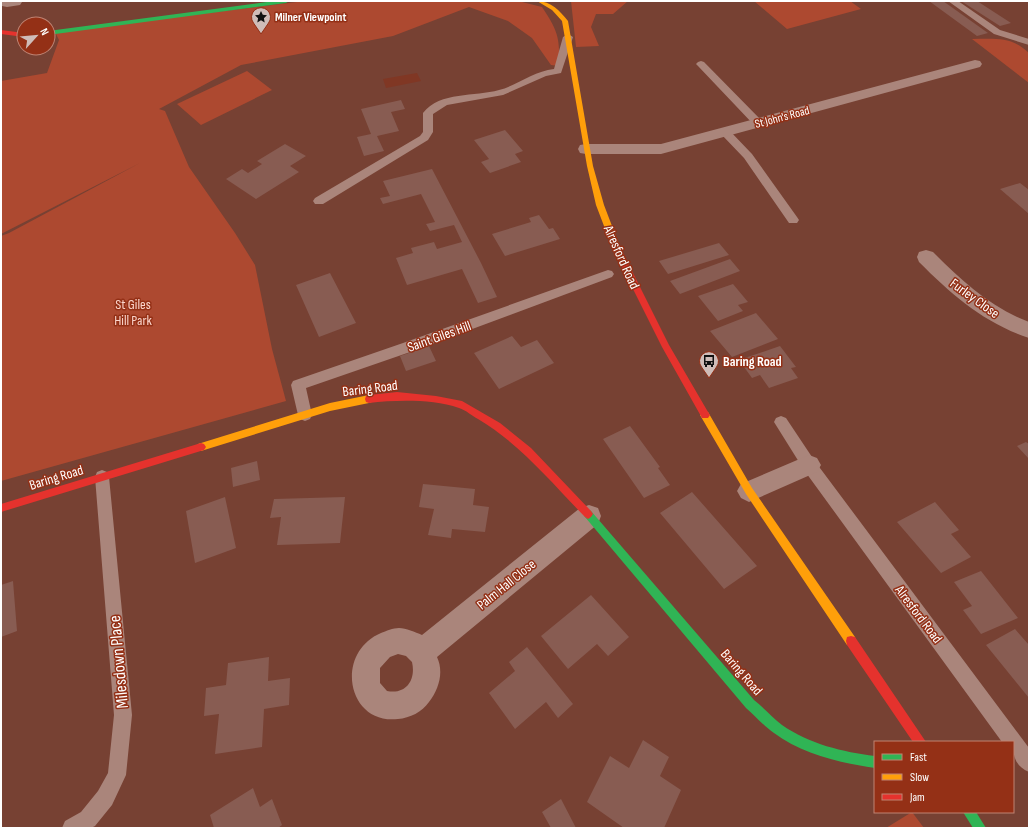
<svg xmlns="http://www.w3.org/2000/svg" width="1030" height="829" viewBox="0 0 1030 829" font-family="'Sofia Sans Condensed',sans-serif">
	<rect width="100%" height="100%" fill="#774133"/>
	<path fill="#ad4930" d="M 305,1 L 518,1 L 542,7 C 558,31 560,38 559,66 L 551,65 L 532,38 L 508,21 L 469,7 L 393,36 L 241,65 L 159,109 L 165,111 L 189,167 L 235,233 L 255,265 L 272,349 L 286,401 L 1,481 L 1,236 L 9,233 L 140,163 L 1,234 L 1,81 L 47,73 L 59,40 L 55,32 Z
		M 571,1 L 628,1 L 613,14 L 596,14 L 591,27 L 599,46 L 576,47 Z
		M 754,1 L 850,1 L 861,9 L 787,29 Z
		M 972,39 C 994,39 1012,36 1029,53 L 1029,83 Z
		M 247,71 L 272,90 L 201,125 L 177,104 Z
		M 912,812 L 924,828 L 886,828 Z"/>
	<path fill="#803724" d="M 417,73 L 421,81 L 386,88 L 383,79 Z"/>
	<path fill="#885c52" d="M 929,1 L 943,1 L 988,33 L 977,36 Z
		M 961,1 L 977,1 L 1011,23 L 1000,26 Z
		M 401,100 L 405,109 L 391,112 L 399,131 L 377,136 L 384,151 L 364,156 L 357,137 L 371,134 L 361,109 Z
		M 505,130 L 523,151 L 515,154 L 521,162 L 490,173 L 481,162 L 489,159 L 474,140 Z
		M 285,144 L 306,156 L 290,166 L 299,172 L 256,199 L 226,179 L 242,169 L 248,173 L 262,164 L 257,161 Z
		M 432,169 L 481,263 L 497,297 L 478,303 L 462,269 L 407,285 L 396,258 L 413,253 L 411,248 L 434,242 L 437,249 L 462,242 L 454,225 L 430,231 L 426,224 L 435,222 L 421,194 L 383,204 L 380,198 L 390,196 L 383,181 Z
		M 1020,183 L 1029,190 L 1029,214 L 1000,189 Z
		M 539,215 L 549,229 L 553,228 L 560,239 L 505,256 L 492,234 L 531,222 L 529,218 Z
		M 719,243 L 729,255 L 668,274 L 659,261 Z
		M 730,259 L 740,271 L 680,294 L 670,281 Z
		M 330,273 L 356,323 L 319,337 L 296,285 Z
		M 733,284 L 748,302 L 738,305 L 743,311 L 718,321 L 698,296 Z
		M 756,313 L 778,339 L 732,357 L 710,331 Z
		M 512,336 L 521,347 L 537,340 L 554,363 L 499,389 L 474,353 Z
		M 429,346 L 436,361 L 406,371 L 400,356 Z
		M 780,346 L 796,367 L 791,368 L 798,378 L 769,388 L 760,375 L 752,378 L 739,360 Z
		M 630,426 L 660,467 L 658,468 L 670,485 L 644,498 L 603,439 Z
		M 1026,442 L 1029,444 L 1029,459 L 1017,446 Z
		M 257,461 L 260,480 L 233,487 L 231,468 Z
		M 423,484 L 475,489 L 473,505 L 489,507 L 485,532 L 452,529 L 451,538 L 428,535 L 434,509 L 419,507 Z
		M 692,492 L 757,566 L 724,589 L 660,513 Z
		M 225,497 L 236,548 L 195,563 L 186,511 Z
		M 345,497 L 340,543 L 277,545 L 281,517 L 270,518 L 274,499 Z
		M 935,502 L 959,530 L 951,534 L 971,557 L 941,573 L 897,522 Z
		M 981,571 L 1018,618 L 981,634 L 963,610 L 972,606 L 954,582 Z
		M 13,581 L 17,631 L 1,637 L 1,585 Z
		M 591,595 L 629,637 L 608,656 L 597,644 L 568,669 L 541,636 Z
		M 1015,629 L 1029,645 L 1029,698 L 986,645 Z
		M 527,647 L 573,704 L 558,718 L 546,702 L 515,729 L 489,693 L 515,671 L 509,662 Z
		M 269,657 L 268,681 L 290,678 L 289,705 L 264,709 L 262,747 L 215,754 L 219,714 L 204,716 L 206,688 L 226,685 L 228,663 Z
		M 643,740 L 669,757 L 660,776 L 681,790 L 664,828 L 624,828 L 587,802 L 610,756 L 629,768 Z
		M 253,788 L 260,807 L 272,799 L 282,825 L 278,828 L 214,828 L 210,815 Z
		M 561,799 L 576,828 L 551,828 L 542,812 Z"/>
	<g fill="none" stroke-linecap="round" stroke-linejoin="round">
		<path fill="#aa857b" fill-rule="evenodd" d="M 948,1 L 958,1 L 1000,30 L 1029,39 L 1029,45 L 994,34 Z
			M 568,34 L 573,37 L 561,73 L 546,76 L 503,95 L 447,105 L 433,114 L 433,132 L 428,140 L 323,204 L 315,204 L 313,201 L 315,198 L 420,136 L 423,132 L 423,113 C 440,91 475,97 499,90 C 518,85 534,71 554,69 L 563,37 Z
			M 701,61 L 704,62 L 762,121 L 763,123 L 762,125 L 754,125 L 698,66 L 696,64 L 698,62 Z
			M 725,129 L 729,130 L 752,154 L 797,217 L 799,220 L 797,223 L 789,223 L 744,158 L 721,134 L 720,132 L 721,130 Z
			M 608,270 L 612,271 L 614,274 L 612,277 L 413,351 L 306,388 L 312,415 L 310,419 L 305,421 L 300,419 L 298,415 L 291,385 L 293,381 L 403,343 Z
			M 781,416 L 786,418 L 814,460 L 1029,748 L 1029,772 C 1015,766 1013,756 1013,742 L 1002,742 L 804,470 L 774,422 L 776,418 Z
			M 102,470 L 107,472 L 109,477 L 132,715 L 126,775 L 112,805 L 95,826 L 91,828 L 62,828 L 65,821 L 81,812 L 98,791 L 108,773 L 114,715 L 95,477 L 97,472 Z"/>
		<path fill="#aa857b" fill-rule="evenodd" d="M 1,1 L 21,1 L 22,2 L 20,5 L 7,7 L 2,6 Z
			M 975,60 L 980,61 L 982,64 L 980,67 L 661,154 L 586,154 L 580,153 L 578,149 L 580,145 L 586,144 L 661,144 Z
			M 926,250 L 933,252 C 961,280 991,308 1029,322 L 1029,338 C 984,323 952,295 919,262 L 917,257 L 919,252 Z
			M 809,455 L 817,458 L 821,465 L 817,472 L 749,502 L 741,498 L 737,491 L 741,484 Z
			M 589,505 L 598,508 L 601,516 L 598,524 L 437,657 C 444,672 439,689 429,702 C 422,712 410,718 398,719 C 347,725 334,653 381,633 C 386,631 393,628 399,628 C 406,628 415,632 422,635 L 580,508 ZM 398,654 L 406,656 L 412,662 C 416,679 407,695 387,691 L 380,683 L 380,668 L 390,657 Z"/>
		<path fill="#30b455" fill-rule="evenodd" d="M 274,1 L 289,1 L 286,3 L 48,35 L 48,31 Z
			M 588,509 L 591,511 L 754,700 C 764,708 772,717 782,725 C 809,744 843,752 875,756 L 875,768 C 840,763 802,754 774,733 C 764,726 755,716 746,708 L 585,517 L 583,514 L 585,511 Z
			M 963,812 L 976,812 L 986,828 L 973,828 Z"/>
		<path fill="#ff9f0a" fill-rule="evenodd" d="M 537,1 C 551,1 560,11 568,21 L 593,166 L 604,205 L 620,247 L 619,249 L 613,249 L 612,247 L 596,205 L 587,166 L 562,21 L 552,10 Z
			M 369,395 L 372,396 L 373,399 L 372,402 L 369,403 L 330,411 L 201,451 L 198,450 L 196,447 L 198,444 L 201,443 L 330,403 Z
			M 705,411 L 708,412 L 752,488 L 855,637 L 856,641 L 855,645 L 851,646 L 847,645 L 746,494 L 700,415 L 702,412 Z"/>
		<path fill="#e5322d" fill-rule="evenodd" d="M 1,30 L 24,33 L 24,37 L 1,34 Z
			M 616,244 L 620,247 L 669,345 L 708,412 L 710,415 L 708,418 L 702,418 L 662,347 L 612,247 Z
			M 397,392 L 436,396 L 462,401 L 500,423 L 531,448 L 591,511 L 593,514 L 591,517 L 588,519 L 585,517 C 551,482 520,444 478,419 C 472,416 466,410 459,408 C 432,399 397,400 369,403 L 366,402 L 365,399 L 366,396 L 369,395 Z
			M 201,443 L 204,444 L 206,447 L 204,450 L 1,512 L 1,504 Z
			M 851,636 L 855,637 L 926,742 L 913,742 L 847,645 L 846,641 L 847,637 Z"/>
	</g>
	<defs>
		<g id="sight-pin" transform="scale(1)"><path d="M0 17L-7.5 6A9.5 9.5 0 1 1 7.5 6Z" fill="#cfbcb8" stroke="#943016"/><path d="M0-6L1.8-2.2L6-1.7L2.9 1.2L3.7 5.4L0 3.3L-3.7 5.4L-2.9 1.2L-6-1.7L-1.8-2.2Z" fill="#111"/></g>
		<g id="bus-pin" transform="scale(1)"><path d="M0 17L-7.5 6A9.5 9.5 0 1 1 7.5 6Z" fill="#cfbcb8" stroke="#943016"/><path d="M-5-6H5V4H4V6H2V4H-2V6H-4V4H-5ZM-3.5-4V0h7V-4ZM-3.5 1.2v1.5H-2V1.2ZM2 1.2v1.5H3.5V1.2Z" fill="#111"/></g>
	</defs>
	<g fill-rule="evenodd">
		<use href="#sight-pin" x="261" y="17"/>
		<use href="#bus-pin" x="709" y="361"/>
	</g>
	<g text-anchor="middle" stroke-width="3" stroke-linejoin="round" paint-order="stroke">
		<g font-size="12" font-weight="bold" fill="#fff" stroke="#943016" text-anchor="start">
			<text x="275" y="21">Milner Viewpoint</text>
		</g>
		<g font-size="12" fill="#fff" stroke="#943016">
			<text transform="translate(782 117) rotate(-15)" y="4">St John's Road</text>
		</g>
		<g font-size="14" fill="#fff" stroke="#943016">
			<text transform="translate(622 257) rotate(66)" y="5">Alresford Road</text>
			<text transform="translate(975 298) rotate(36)" y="5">Furley Close</text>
			<text transform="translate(439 336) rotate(-20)" y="5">Saint Giles Hill</text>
			<text transform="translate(370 388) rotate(-7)" y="5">Baring Road</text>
			<text transform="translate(56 477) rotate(-17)" y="5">Baring Road</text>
			<text transform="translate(506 584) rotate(-39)" y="5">Palm Hall Close</text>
			<text transform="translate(919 614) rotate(53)" y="5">Alresford Road</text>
			<text transform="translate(742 672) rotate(49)" y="5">Baring Road</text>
		</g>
		<g font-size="14" fill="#fcd6cd" stroke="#943016">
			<text x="133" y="309">St Giles<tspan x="133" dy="16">Hill Park</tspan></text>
		</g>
		<g font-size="14" font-weight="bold" fill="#fff" stroke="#943016" text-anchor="start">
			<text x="723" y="366">Baring Road</text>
		</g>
		<g font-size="17" fill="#fff" stroke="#943016">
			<text transform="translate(118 662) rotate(-95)" y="6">Milesdown Place</text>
		</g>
	</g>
	<rect width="1030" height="829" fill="none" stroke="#ffffff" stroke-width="4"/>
	<rect x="874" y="741" width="140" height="72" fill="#943016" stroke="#bf8373"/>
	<rect x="882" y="754" width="20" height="6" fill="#30b455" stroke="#bf8373"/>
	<text x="910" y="761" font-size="12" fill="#ffffff">Fast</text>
	<rect x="882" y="774" width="20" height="6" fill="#ff9f0a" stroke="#bf8373"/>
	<text x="910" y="781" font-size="12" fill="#ffffff">Slow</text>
	<rect x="882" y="794" width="20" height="6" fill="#e5322d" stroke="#bf8373"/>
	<text x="910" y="801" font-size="12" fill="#ffffff">Jam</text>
	<g transform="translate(36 36) rotate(63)"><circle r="19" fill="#943016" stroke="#bf8373"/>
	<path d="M0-3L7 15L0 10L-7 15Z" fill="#cfbcb8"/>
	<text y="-6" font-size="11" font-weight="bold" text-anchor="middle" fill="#ffffff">N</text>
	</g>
</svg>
